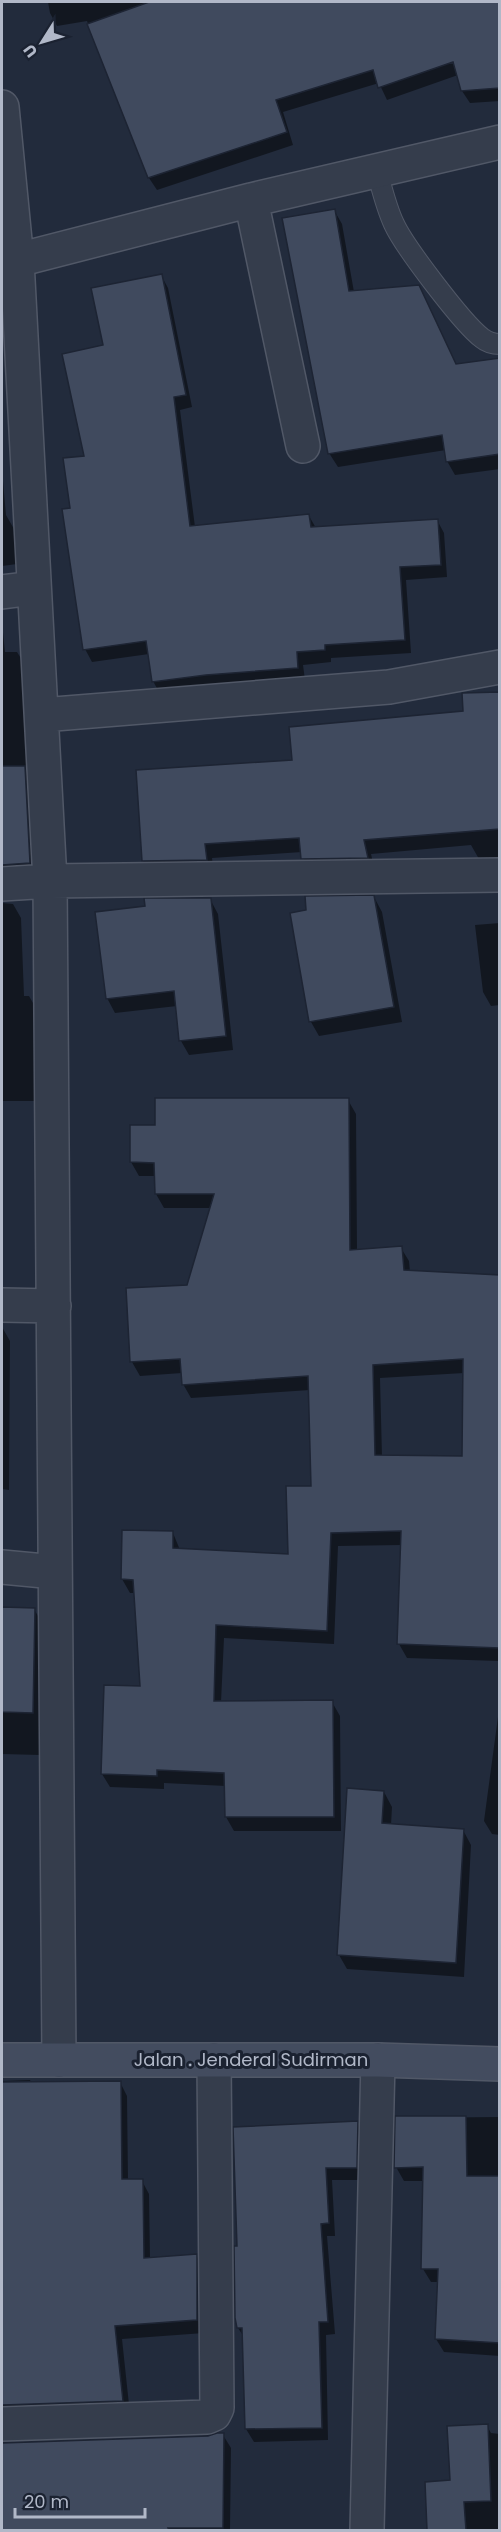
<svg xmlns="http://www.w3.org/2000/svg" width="501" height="2532" viewBox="0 0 501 2532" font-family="Poppins,sans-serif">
	<rect width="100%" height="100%" fill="#222b3c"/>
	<path fill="#0007" fill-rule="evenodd" d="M 48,2 L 500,2 L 500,101 L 470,103 L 462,91 L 458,75 L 387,100 L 379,83 L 283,112 L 293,145 L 157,190 L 149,178 L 87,21 L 57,26 L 50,13 Z
		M 334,210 L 342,224 L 354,292 L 422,371 L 500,359 L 500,469 L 455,475 L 447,461 L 446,450 L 338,467 L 329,453 Z
		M 161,275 L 168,288 L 192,407 L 180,410 L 195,527 L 309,516 L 316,528 L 437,520 L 444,533 L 447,577 L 406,580 L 411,653 L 331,658 L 331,662 L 303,665 L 305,680 L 160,694 L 153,681 L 149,654 L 92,662 L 85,649 L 71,510 L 86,457 L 104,346 Z
		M 2,470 L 6,515 L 14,529 L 17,564 L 2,566 Z
		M 2,623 L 5,652 L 17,652 L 25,665 L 37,877 L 2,882 Z
		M 500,693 L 500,858 L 479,859 L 471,845 L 371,854 L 375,872 L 311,873 L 303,858 L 302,852 L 212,858 L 214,874 L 151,875 L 143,861 L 294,762 L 464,713 Z
		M 374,897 L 382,912 L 402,1022 L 319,1036 L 311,1022 L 292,914 Z
		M 210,899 L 218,914 L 233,1050 L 189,1055 L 181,1041 L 177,1006 L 115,1013 L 107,998 Z
		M 2,903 L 13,904 L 21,918 L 24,996 L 29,996 L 37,1010 L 37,1071 L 34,1072 L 35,1101 L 2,1101 Z
		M 500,923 L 500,1005 L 491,1006 L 483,992 L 475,925 Z
		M 348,1100 L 356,1114 L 357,1251 L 401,1248 L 409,1261 L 410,1272 L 500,1276 L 498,1661 L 407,1658 L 399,1644 L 402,1545 L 338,1546 L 334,1644 L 224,1638 L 221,1702 L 332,1702 L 340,1716 L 341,1831 L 234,1831 L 226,1817 L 226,1786 L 164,1783 L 164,1789 L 110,1787 L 102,1774 L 141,1688 L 136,1593 L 130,1593 L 122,1579 L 173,1533 L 180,1550 L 289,1555 L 312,1487 L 310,1390 L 191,1398 L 183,1384 L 182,1373 L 140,1376 L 132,1362 L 189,1286 L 211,1208 L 164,1208 L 156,1194 L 156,1176 L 139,1176 L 131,1162 L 157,1126 ZM 464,1373 L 463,1458 L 382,1457 L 380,1378 Z
		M 2,1327 L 10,1341 L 9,1490 L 2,1489 Z
		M 2,1609 L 34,1609 L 42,1623 L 40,1755 L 2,1754 Z
		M 500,1702 L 500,1835 L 492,1834 L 484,1821 Z
		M 384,1792 L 392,1807 L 391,1825 L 463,1830 L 471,1845 L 464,1977 L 347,1969 L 339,1955 Z
		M 30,2080 L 32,2084 L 120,2082 L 127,2096 L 128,2181 L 142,2181 L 149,2194 L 150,2259 L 196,2255 L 204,2268 L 204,2333 L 122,2339 L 130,2414 L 2,2421 L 2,2081 Z
		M 500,2117 L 500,2356 L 444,2352 L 436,2339 L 439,2282 L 431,2282 L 423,2269 L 424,2181 L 404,2181 L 396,2167 L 397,2118 Z
		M 357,2123 L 364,2136 L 363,2180 L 332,2180 L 335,2236 L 327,2236 L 335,2334 L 326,2335 L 328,2440 L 254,2442 L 246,2429 L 244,2337 L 238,2328 L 235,2129 Z
		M 487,2426 L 491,2433 L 500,2434 L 500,2530 L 428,2530 L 427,2483 L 451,2482 Z
		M 223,2435 L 231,2448 L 230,2530 L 2,2530 L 2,2444 Z"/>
	<path fill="#404a5e" stroke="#1d2433" stroke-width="1.5" fill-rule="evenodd" d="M 149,2 L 500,2 L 500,88 L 461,91 L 453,62 L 378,88 L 373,70 L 276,100 L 287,132 L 148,178 L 87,24 Z
		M 335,209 L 349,291 L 419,285 L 456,364 L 500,358 L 500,454 L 446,462 L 442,435 L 328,454 L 282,218 Z
		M 162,274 L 186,395 L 174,397 L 190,526 L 309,514 L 311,527 L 438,519 L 441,565 L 400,567 L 405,640 L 325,645 L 325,650 L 297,652 L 298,668 L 206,675 L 152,682 L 146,641 L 83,650 L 62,509 L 70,508 L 63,458 L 84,456 L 62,354 L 103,345 L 91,288 Z
		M 500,692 L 500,829 L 364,840 L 368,858 L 301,859 L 299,838 L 205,844 L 207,860 L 142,861 L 136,770 L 292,760 L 289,727 L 463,711 L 462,693 Z
		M 2,766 L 25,766 L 30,863 L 2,865 Z
		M 374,895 L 394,1007 L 309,1022 L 290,913 L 306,910 L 305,896 Z
		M 144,898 L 211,898 L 226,1036 L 179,1041 L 174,991 L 106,999 L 95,912 L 145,906 Z
		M 155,1098 L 349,1098 L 350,1250 L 402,1246 L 404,1270 L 500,1275 L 500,1648 L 397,1644 L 401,1531 L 331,1533 L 327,1631 L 216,1625 L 214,1701 L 333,1700 L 334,1817 L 225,1817 L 224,1773 L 157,1770 L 157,1776 L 101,1774 L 104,1685 L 140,1686 L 133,1580 L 121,1579 L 122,1530 L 173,1531 L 173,1548 L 288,1554 L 286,1486 L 311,1486 L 308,1376 L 182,1385 L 180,1359 L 130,1362 L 126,1288 L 187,1285 L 214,1194 L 155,1194 L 154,1163 L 130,1162 L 130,1125 L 155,1125 ZM 463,1359 L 462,1456 L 375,1455 L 373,1365 Z
		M 2,1607 L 35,1608 L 33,1713 L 2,1712 Z
		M 347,1788 L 384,1791 L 382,1823 L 464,1829 L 456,1963 L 337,1955 Z
		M 121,2081 L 122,2179 L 143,2179 L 144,2258 L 197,2254 L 197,2320 L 115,2326 L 123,2401 L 2,2405 L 2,2082 Z
		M 395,2116 L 466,2116 L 467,2176 L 500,2176 L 500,2343 L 435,2339 L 438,2269 L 421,2269 L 423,2167 L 394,2168 Z
		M 358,2121 L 357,2168 L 326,2168 L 329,2223 L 321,2224 L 328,2322 L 319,2322 L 322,2428 L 245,2429 L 242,2328 L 237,2328 L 235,2318 L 234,2246 L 237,2246 L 233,2127 Z
		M 488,2424 L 491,2501 L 464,2502 L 466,2530 L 427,2530 L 425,2482 L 450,2480 L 447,2426 Z
		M 217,2433 L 224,2433 L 223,2528 L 168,2528 L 169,2530 L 2,2530 L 2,2443 L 208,2436 Z"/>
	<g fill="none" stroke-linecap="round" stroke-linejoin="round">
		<g stroke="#515867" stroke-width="22">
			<path id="lane" d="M 377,171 C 382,189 386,207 394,224 C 404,246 463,324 482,338 C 488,343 493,344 500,344"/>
		</g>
		<g stroke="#515867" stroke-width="36">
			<path id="street" d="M 2,107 L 17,261 L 50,881 L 59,2060
				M 251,200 L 303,446
				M 2,264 L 251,200 L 500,142
				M 2,592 L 34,588
				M 42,715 L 389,687 L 500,667
				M 2,884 L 50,881 L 500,875
				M 2,1305 L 54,1306
				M 2,1567 L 55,1572
				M 2,2424 L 207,2417 L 214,2414 L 217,2408 L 214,2060
				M 367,2530 L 378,2060"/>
		</g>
		<g stroke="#515867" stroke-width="36">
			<path id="secondary" d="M 2,2060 L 378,2060 L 500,2064"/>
		</g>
		<use href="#lane" stroke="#353d4c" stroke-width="20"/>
		<use href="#street" stroke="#353d4c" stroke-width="33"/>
		<use href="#secondary" stroke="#434c5f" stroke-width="33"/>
	</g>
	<g text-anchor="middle" stroke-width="6" stroke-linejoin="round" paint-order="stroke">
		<g font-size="18" fill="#b1b8c8" stroke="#1b2231">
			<text x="251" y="2066">Jalan . Jenderal Sudirman</text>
		</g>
	</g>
	<rect width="501" height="2532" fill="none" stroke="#b1b8c8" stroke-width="6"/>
	<g transform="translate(42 42) rotate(233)" stroke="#1b2231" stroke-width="4.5" paint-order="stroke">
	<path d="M0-4.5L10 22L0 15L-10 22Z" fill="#b1b8c8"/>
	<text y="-9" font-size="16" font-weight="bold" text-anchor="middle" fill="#b1b8c8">U</text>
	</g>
	<path d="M15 2508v9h130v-9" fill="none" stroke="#b1b8c8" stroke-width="3"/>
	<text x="24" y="2508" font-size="18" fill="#b1b8c8" stroke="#1b2231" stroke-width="4.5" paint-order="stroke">20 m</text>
</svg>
